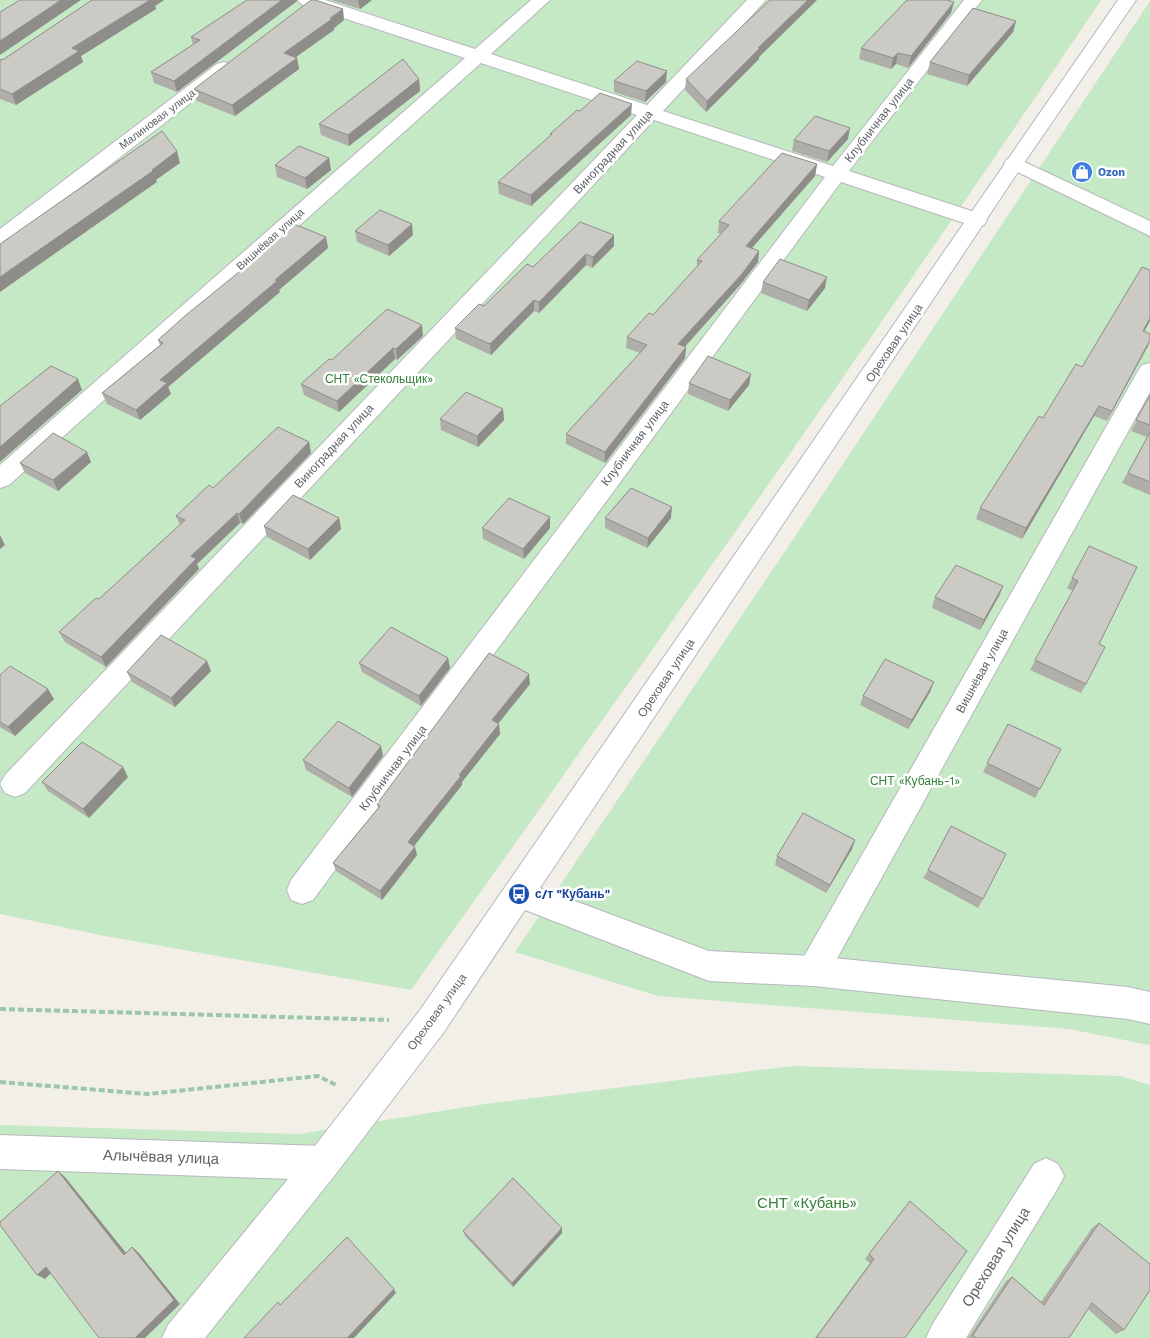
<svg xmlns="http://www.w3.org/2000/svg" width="1150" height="1338" viewBox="0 0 1150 1338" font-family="'Work Sans',sans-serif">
	<rect width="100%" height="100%" fill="#f1efe8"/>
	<path fill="#c5e8c5" d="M 0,0 L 1101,0 C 877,334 644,662 411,990 L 105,936 L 0,914 Z
		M 1150,1 L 1150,1045 L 1069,1029 L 658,996 L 515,952 L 790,544 Z
		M 793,1066 L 1120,1076 L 1150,1085 L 1150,1338 L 0,1338 L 0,1125 L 299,1134 L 485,1104 Z"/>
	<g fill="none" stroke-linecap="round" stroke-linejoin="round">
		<g stroke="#b5b8bc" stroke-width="2">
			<path id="minor" d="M 298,0 L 325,0 L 475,49 L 531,0 L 550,0 L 491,54 L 647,105 L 747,0 L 766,0 L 663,111 L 833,166 L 964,0 L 982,0 L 849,171 L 984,215 L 987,220 L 984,225 L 977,226 L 970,225 L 841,182 L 313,900 L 302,904 L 291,900 L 287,890 L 291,880 L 825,177 L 654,120 L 25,793 L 15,797 L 5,793 L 0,784 L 5,775 L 637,115 L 481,63 L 9,485 L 0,488 L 0,465 L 465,58 L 301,4 Z
				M 224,62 L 231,64 L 233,68 L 231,72 L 7,244 L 0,246 L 0,229 L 217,64 Z
				M 1014,157 L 1150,221 L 1150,236 L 1007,167 L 1004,163 L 1007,159 Z
				M 1150,363 L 1150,392 L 824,982 L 813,986 L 802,982 L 797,971 L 802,960 L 1138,371 L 1142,365 Z
				M 0,1135 L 323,1146 L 335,1151 L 340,1163 L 335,1175 L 323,1180 L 0,1169 Z
				M 1046,1158 L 1058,1164 L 1064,1176 L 1058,1188 L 966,1338 L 926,1338 L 932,1325 L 1034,1164 Z"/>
		</g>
		<g stroke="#b5b8bc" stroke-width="2">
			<path id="tertiary" d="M 1118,0 L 1136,0 L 1024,163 L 540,888 L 709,951 L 813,956 L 1128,987 L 1150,992 L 1150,1024 L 1128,1019 L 813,986 L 709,981 L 525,910 L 444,1032 L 335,1175 L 205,1338 L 162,1338 L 168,1325 L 311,1151 L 420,1010 Z"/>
		</g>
		<path stroke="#9cc7a9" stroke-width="4" stroke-dasharray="6 3" stroke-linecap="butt" d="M 0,1009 L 389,1020
			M 0,1082 L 148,1094 L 318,1076 L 338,1086"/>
		<use href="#minor" fill="#fff" fill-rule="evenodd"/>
		<use href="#tertiary" fill="#fff" fill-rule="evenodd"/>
	</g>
	<path fill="#afaea9" d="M 92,0 L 164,0 L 155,6 L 156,9 L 81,56 L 83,62 L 16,105 L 0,99 L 0,60 L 4,59 Z
		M 247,0 L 297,0 L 297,1 L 177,92 L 154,83 L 151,72 L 193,45 L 191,37 Z
		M 331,0 L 372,0 L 360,9 Z
		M 817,0 L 759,57 L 759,59 L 706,112 L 685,90 L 686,79 Z
		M 951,13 L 908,68 L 896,64 L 891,69 L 859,59 L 861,48 Z
		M 344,20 L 334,28 L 334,30 L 296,57 L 297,58 L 299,69 L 235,116 L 197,101 L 194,89 Z
		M 1016,21 L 1013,32 L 967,86 L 927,74 L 930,62 Z
		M 419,79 L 420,91 L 349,146 L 321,135 L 319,124 Z
		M 614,81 L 666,82 L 645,102 L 614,92 Z
		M 580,111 L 631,115 L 531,206 L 499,194 L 498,182 L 550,136 L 550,134 Z
		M 848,139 L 827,162 L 792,151 L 794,140 Z
		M 329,158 L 331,170 L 307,189 L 277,177 L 275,165 Z
		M 817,164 L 815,176 L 752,248 L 759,251 L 758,262 L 740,285 L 685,347 L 686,347 L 685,358 L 605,463 L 566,444 L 566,434 L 640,353 L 626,348 L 627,337 L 653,315 L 697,267 L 697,260 L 721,234 L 718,233 L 719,221 Z
		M 355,231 L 413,235 L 389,256 L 357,242 Z
		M 326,237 L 328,248 L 279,290 L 280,292 L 168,387 L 171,394 L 140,420 L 107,404 L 102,393 L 160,345 L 158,340 L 269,248 L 268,245 Z
		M 614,246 L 592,268 L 586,265 L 539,313 L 534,311 L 491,355 L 456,339 L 455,328 L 533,267 Z
		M 1150,270 L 1150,321 L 1144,332 L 1148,346 L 1107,421 L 1094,416 L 1022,539 L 976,519 L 980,508 L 1043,418 L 1082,367 Z
		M 763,282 L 825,288 L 807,311 L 761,293 Z
		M 423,336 L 397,360 L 395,359 L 339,412 L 304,395 L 301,384 L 332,360 Z
		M 751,374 L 749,385 L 728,411 L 688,394 L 689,383 Z
		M 1150,395 L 1150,495 L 1122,483 L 1147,437 L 1131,431 Z
		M 503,409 L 504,420 L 478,447 L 441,430 L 440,419 Z
		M 309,442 L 311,453 L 243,524 L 240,523 L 197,564 L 199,569 L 106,667 L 65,642 L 59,632 L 99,599 L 180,525 L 176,516 L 213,488 Z
		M 91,462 L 58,491 L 25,473 L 20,463 Z
		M 550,517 L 550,528 L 524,559 L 483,539 L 482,528 Z
		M 339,518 L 341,529 L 310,560 L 267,537 L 264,526 Z
		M 605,518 L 671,518 L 647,548 L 605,528 Z
		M 1089,546 L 1099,644 L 1086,684 L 1081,693 L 1030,670 L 1073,591 L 1067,588 Z
		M 1003,586 L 999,596 L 980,630 L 932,608 L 935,597 Z
		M 448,658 L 450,668 L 421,706 L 362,672 L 359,663 Z
		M 211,671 L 175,707 L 132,682 L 127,672 Z
		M 0,675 L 54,699 L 15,736 L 0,727 Z
		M 934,682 L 930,692 L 908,729 L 860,705 L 863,696 Z
		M 530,684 L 498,724 L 499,724 L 500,734 L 462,782 L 462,785 L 414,846 L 417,855 L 382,900 L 336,871 L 333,863 L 378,808 L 377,804 Z
		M 1008,724 L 1040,789 L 1035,798 L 983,772 Z
		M 381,746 L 383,756 L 352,797 L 306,770 L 303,760 Z
		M 128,777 L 89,818 L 48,791 L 42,782 Z
		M 855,840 L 852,849 L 826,893 L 775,865 L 777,856 Z
		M 928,870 L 983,899 L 978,908 L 923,878 Z
		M 910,1201 L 905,1338 L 815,1338 L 870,1263 L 865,1259 Z
		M 1099,1223 L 1124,1330 L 1116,1334 L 1088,1309 L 1069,1338 L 968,1338 L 1006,1281 L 1012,1277 L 1041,1302 L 1092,1228 Z
		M 463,1231 L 562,1233 L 513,1287 L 465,1236 Z"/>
	<path fill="#8f8d8a" d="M 61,0 L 81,0 L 0,55 L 0,41 Z
		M 150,0 L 164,0 L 155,6 L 156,9 L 81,56 L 83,62 L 16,105 L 12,94 L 72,48 Z
		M 282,0 L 297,0 L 297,1 L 177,92 L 174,81 Z
		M 358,0 L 372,0 L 360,9 Z
		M 808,0 L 817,0 L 759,57 L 759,59 L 706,112 L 707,101 L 758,48 Z
		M 954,2 L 951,13 L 908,68 L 911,56 Z
		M 343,9 L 344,20 L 334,28 L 334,30 L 286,64 L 284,53 Z
		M 1016,21 L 1013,32 L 967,86 L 969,75 Z
		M 898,53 L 896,64 L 891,69 L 893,58 Z
		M 297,58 L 299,69 L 235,116 L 232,105 Z
		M 667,71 L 666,82 L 645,102 L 646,91 Z
		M 419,79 L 420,91 L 349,146 L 348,135 Z
		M 632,104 L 631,115 L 531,206 L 531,195 Z
		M 850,128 L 848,139 L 827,162 L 829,151 Z
		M 177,151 L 180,163 L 156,180 L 157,182 L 0,292 L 0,277 Z
		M 329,158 L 331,170 L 307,189 L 305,178 Z
		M 817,164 L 815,176 L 744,257 L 746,246 Z
		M 412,224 L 413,235 L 389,256 L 388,245 Z
		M 614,235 L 614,246 L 592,268 L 593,257 Z
		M 326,237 L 328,248 L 279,290 L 280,292 L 168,387 L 171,394 L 140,420 L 136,410 L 160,380 L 275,280 Z
		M 759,251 L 758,262 L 740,285 L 677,355 L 678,344 Z
		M 586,254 L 586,265 L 539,313 L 539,302 Z
		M 827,277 L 825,288 L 807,311 L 809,300 Z
		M 534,300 L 534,311 L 491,355 L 490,344 Z
		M 1150,318 L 1150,321 L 1138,342 L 1143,331 Z
		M 422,325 L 423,336 L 397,360 L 396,349 Z
		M 1150,341 L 1148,346 L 1107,421 L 1112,411 Z
		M 686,347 L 685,358 L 605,463 L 605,452 Z
		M 393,348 L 395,359 L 339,412 L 337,401 Z
		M 751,374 L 749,385 L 728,411 L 730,400 Z
		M 78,379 L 82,390 L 0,462 L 0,447 Z
		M 1099,406 L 1094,416 L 1022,539 L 1026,528 Z
		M 503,409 L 504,420 L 478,447 L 477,436 Z
		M 309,442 L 311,453 L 243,524 L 239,514 Z
		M 87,452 L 91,462 L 58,491 L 53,480 Z
		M 672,507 L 671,518 L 647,548 L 648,538 Z
		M 237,513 L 240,523 L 197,564 L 199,569 L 106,667 L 101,657 L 191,556 Z
		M 550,517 L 550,528 L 524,559 L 523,549 Z
		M 339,518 L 341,529 L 310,560 L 308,549 Z
		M 0,535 L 5,545 L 0,549 Z
		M 1003,586 L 999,596 L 980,630 L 984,620 Z
		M 448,658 L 450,668 L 421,706 L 419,696 Z
		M 207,661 L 211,671 L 175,707 L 171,698 Z
		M 529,674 L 530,684 L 493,730 L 492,720 Z
		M 934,682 L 930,692 L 908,729 L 912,720 Z
		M 48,689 L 54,699 L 15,736 L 8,727 Z
		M 499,724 L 500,734 L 462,782 L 462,785 L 410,851 L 408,842 L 459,775 Z
		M 381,746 L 383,756 L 352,797 L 349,788 Z
		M 123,767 L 128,777 L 89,818 L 83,809 Z
		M 855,840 L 852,849 L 826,893 L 830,885 Z
		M 415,847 L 417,855 L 382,900 L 380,891 Z
		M 58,1171 L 65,1177 L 131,1259 L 124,1255 Z
		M 562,1228 L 562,1233 L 513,1287 L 512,1283 Z
		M 132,1247 L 138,1252 L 180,1304 L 145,1338 L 135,1338 Z
		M 46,1267 L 53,1271 L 45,1279 L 37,1275 Z
		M 394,1289 L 396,1293 L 354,1338 L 347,1338 Z"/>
	<path fill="#cccac5" stroke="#8f8d8a" d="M 20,0 L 61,0 L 0,41 L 0,12 Z
		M 92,0 L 150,0 L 72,48 L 79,51 L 12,94 L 0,89 L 0,60 L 4,59 Z
		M 247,0 L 282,0 L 174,81 L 151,72 L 200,40 L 191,37 Z
		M 311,0 L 315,0 L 343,9 L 330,18 L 332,19 L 284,53 L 297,58 L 232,105 L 194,89 Z
		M 770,0 L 808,0 L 758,48 L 760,48 L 707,101 L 686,79 Z
		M 907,0 L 947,0 L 954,2 L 911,56 L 898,53 L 893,58 L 861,48 Z
		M 973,8 L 1016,21 L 969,75 L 930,62 Z
		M 403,59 L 419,79 L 348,135 L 319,124 Z
		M 637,61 L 667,71 L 646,91 L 614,81 Z
		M 600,93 L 632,104 L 531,195 L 498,182 L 552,134 L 550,134 L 577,110 L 580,111 Z
		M 815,116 L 850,128 L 829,151 L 794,140 Z
		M 162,131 L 177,151 L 152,170 L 153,171 L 0,277 L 0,244 Z
		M 299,146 L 329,158 L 305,178 L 275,165 Z
		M 782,153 L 817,164 L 746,246 L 759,251 L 742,274 L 678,344 L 686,347 L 605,452 L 566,434 L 647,345 L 627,337 L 649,313 L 653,315 L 702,261 L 697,260 L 729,225 L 719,221 Z
		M 380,210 L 412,224 L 388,245 L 355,231 Z
		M 580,222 L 614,235 L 593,257 L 586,254 L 539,302 L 534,300 L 490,344 L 455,328 L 479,304 L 484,306 L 527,264 L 533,267 Z
		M 294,224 L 326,237 L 275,280 L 277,281 L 160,380 L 167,383 L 136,410 L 102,393 L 163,343 L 158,340 L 186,315 L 271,246 L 268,245 Z
		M 780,259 L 827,277 L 809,300 L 763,282 Z
		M 1142,267 L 1150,270 L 1150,318 L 1143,331 L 1150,334 L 1150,340 L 1112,411 L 1099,406 L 1026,528 L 980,508 L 1039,416 L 1043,418 L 1076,364 L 1082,367 Z
		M 387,309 L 422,325 L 396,349 L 393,348 L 337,401 L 301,384 L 329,359 L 332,360 Z
		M 708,356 L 751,374 L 730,400 L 689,383 Z
		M 51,366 L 78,379 L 0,447 L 0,406 Z
		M 466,392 L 503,409 L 477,436 L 440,419 Z
		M 1150,395 L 1150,425 L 1136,420 Z
		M 278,427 L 309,442 L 239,514 L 237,513 L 191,556 L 196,559 L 101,657 L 59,632 L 96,598 L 99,599 L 185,520 L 176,516 L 209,485 L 213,488 Z
		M 1150,432 L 1150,482 L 1128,473 Z
		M 53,433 L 87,452 L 53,480 L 20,463 Z
		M 631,488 L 672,507 L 648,538 L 605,518 Z
		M 293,495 L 339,518 L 308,549 L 264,526 Z
		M 509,498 L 550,517 L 523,549 L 482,528 Z
		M 1089,546 L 1137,567 L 1099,644 L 1105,647 L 1086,684 L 1035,660 L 1078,581 L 1072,578 Z
		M 956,565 L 1003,586 L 984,620 L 935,597 Z
		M 391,627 L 448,658 L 419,696 L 359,663 Z
		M 161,635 L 207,661 L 171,698 L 127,672 Z
		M 489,653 L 529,674 L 492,720 L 499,724 L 459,775 L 461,776 L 408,842 L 415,847 L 380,891 L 333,863 L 380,806 L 377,804 Z
		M 885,659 L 934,682 L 912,720 L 863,696 Z
		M 10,666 L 48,689 L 8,727 L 0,722 L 0,675 Z
		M 338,721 L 381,746 L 349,788 L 303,760 Z
		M 1008,724 L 1061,749 L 1040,789 L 987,763 Z
		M 82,742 L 123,767 L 83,809 L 42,782 Z
		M 803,813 L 855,840 L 830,885 L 777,856 Z
		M 951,826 L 1006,854 L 983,899 L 928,870 Z
		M 58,1171 L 124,1255 L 132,1247 L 174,1300 L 135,1338 L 99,1338 L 46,1267 L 37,1275 L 0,1225 L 0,1222 Z
		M 513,1178 L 562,1228 L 512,1283 L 463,1231 Z
		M 910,1201 L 967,1251 L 905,1338 L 816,1338 L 874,1259 L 869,1254 Z
		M 1099,1223 L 1150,1264 L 1150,1290 L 1124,1330 L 1092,1303 L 1069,1338 L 976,1338 L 973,1335 L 1012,1277 L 1044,1305 Z
		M 347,1237 L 394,1289 L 347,1338 L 244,1338 L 278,1302 L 280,1305 Z"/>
	<defs>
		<g id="shop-disc" transform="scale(1.125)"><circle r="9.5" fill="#3f7fe0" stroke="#fff"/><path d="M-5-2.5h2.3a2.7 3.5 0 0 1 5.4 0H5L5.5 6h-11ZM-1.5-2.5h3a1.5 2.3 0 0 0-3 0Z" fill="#fff"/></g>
		<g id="bus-disc" transform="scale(1.125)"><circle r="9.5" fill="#1a4fb4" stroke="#fff"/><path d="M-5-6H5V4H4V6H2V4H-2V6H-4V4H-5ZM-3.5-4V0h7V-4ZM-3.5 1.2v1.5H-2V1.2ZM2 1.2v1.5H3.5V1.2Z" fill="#fff"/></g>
	</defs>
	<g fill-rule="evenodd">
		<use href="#shop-disc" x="1082" y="172"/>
		<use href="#bus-disc" x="519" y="894"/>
	</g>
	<g text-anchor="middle" stroke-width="5" stroke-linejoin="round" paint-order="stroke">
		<g font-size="11" fill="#5f6368" stroke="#fff">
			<text transform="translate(157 119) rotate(-37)" y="4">Малиновая улица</text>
			<text transform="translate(270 239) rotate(-42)" y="4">Вишнёвая улица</text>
		</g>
		<g font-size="11" font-weight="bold" fill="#366cbe" stroke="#fff" text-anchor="start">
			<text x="1098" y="176">Ozon</text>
		</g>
		<g font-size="12" fill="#5f6368" stroke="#fff">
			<text transform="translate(879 120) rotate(-52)" y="4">Клубничная улица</text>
			<text transform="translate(613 152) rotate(-47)" y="4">Виноградная улица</text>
			<text transform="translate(894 343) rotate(-56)" y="4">Ореховая улица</text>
			<text transform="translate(635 443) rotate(-53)" y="4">Клубничная улица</text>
			<text transform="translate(334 446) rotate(-47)" y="4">Виноградная улица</text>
			<text transform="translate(982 671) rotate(-61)" y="4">Вишнёвая улица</text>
			<text transform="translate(666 678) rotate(-56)" y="4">Ореховая улица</text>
			<text transform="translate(393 768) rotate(-53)" y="4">Клубничная улица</text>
			<text transform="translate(437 1012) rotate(-54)" y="4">Ореховая улица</text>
		</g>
		<g font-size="12" fill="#348238" stroke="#fff">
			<text x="379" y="383">СНТ «Стекольщик»</text>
			<text x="915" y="785">СНТ «Кубань-1»</text>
		</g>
		<g font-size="12" font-weight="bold" fill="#164399" stroke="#fff" text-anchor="start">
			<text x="535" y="898">с/т "Кубань"</text>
		</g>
		<g font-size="15" fill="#5f6368" stroke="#fff">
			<text transform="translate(161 1157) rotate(2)" y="5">Алычёвая улица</text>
			<text transform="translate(996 1257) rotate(-58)" y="5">Ореховая улица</text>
		</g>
		<g font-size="15" fill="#348238" stroke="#fff">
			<text x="807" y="1208">СНТ «Кубань»</text>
		</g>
	</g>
</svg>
